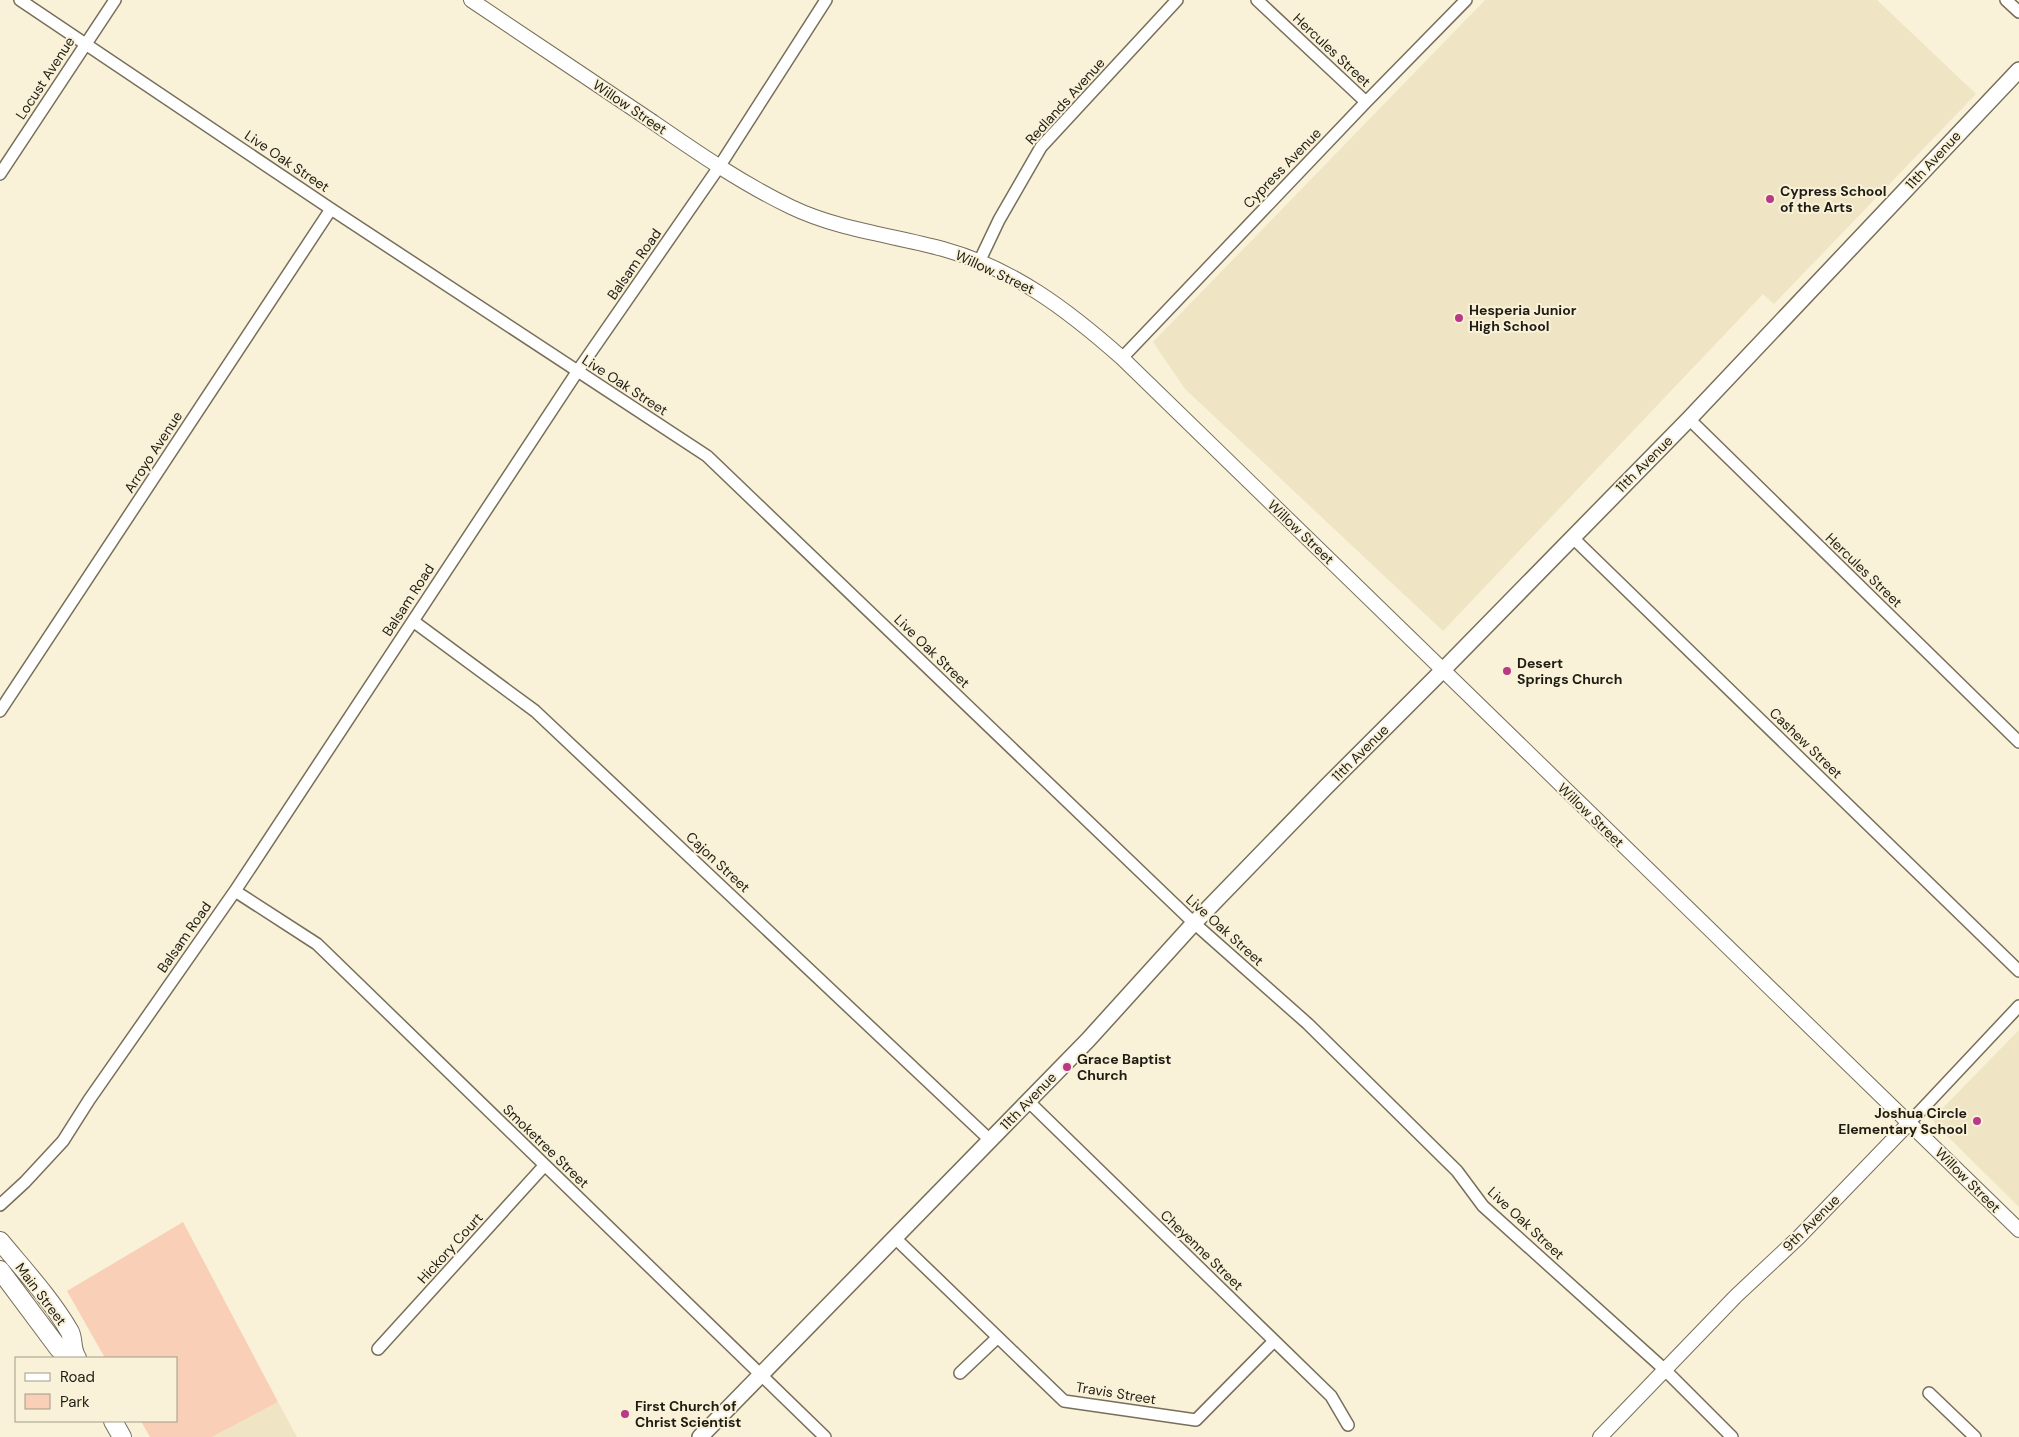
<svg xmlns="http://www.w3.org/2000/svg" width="2019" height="1437" viewBox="0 0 2019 1437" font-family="'DM Sans',sans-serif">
	<rect width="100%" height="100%" fill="#f9f1d8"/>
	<path fill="#efe5c5" d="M 1485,0 L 1877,0 L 1976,94 L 1774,304 L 1763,294 L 1443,631 L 1185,389 L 1153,342 Z
		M 2019,1030 L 2019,1207 L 1935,1124 L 1933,1118 Z
		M 278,1402 L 297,1437 L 212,1437 Z"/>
	<path fill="#f9cfb8" d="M 183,1222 L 278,1402 L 212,1437 L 150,1437 L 141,1421 L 176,1421 L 176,1358 L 105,1358 L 67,1291 Z"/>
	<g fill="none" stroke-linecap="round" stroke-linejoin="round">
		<g stroke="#776f5a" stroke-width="14">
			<path id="minor" d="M 20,0 L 331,209 L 707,456 L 1194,923 L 1308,1024 L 1457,1171 L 1483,1206 L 1664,1369 L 1732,1437
				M 1257,0 L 1366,102
				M 2006,0 L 2019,12
				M 0,174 L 115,0
				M 979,262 L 999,220 L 1041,147 L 1177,0
				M 1122,358 L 1366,102 L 1466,0
				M 1689,419 L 2019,742
				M 1572,537 L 2019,971
				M 413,621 L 535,711 L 990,1140
				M 0,711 L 331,209
				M 235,891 L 317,944 L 825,1437
				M 1028,1101 L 1331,1396 L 1348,1425
				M 1910,1122 L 2019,1006
				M 0,1205 L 25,1182 L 63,1141 L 89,1100 L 235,891 L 577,372 L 719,167 L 826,0
				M 895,1238 L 1064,1401 L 1196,1420 L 1274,1341
				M 378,1349 L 544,1166
				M 960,1373 L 997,1338
				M 1929,1393 L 1975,1437"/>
		</g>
		<g stroke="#776f5a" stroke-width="16">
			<path id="tertiary" d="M 471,0 C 531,40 590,80 650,120 C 695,151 741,183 791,207 C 839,230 892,235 943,249 C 1013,268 1069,311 1122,358 L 2019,1230
				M 1600,1437 L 1736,1296 L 1798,1238 L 1910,1122"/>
		</g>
		<g stroke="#776f5a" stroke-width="18">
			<path id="secondary" d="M 700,1437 L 1088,1040 L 1194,923 L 1325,788 L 1443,670 L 1689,419 L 2019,70"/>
		</g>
		<g stroke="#776f5a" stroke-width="20">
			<path id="primary" d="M 0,1241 C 24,1270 51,1299 70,1332 C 74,1341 71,1349 77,1358
				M 0,1270 L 59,1349 L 73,1351
				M 113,1421 L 122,1437"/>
		</g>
		<use href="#minor" stroke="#fff" stroke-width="11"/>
		<use href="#tertiary" stroke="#fff" stroke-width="14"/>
		<use href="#secondary" stroke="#fff" stroke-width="15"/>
		<use href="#primary" stroke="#fff" stroke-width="18"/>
	</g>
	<g fill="#b93984" stroke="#f9f1d8" stroke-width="2">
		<circle cx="1770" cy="199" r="5"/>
		<circle cx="1459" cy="318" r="5"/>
		<circle cx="1507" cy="671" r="5"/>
		<circle cx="1067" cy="1067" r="5"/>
		<circle cx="1977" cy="1121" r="5"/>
		<circle cx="625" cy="1414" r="5"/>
	</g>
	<g text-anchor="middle" stroke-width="4" stroke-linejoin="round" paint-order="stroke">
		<g font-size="14" fill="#1e1c13" stroke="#f9f1d8">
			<text transform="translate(1332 50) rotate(43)" y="5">Hercules Street</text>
			<text transform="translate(45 78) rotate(-57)" y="5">Locust Avenue</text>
			<text transform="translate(1065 101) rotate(-48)" y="5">Redlands Avenue</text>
			<text transform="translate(630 107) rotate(34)" y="5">Willow Street</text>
			<text transform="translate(1933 160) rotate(-47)" y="5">11th Avenue</text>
			<text transform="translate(287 161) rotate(34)" y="5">Live Oak Street</text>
			<text transform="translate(1282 168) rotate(-46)" y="5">Cypress Avenue</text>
			<text transform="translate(634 264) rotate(-55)" y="5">Balsam Road</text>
			<text transform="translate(995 272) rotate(25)" y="5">Willow Street</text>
			<text transform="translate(625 385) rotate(33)" y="5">Live Oak Street</text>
			<text transform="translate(153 452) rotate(-57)" y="5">Arroyo Avenue</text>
			<text transform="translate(1644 464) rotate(-45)" y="5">11th Avenue</text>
			<text transform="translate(1301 532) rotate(44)" y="5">Willow Street</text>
			<text transform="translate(1864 570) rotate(44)" y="5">Hercules Street</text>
			<text transform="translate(408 600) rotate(-57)" y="5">Balsam Road</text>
			<text transform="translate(932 651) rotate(44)" y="5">Live Oak Street</text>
			<text transform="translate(1806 743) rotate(44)" y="5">Cashew Street</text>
			<text transform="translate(1360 753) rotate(-45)" y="5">11th Avenue</text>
			<text transform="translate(1591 815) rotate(44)" y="5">Willow Street</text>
			<text transform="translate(718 862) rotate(43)" y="5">Cajon Street</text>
			<text transform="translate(1225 930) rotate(42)" y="5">Live Oak Street</text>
			<text transform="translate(184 937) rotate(-55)" y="5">Balsam Road</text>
			<text transform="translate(1028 1101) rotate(-46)" y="5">11th Avenue</text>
			<text transform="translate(546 1146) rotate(44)" y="5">Smoketree Street</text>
			<text transform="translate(1968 1180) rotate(45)" y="5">Willow Street</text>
			<text transform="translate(1526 1223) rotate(43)" y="5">Live Oak Street</text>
			<text transform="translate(1811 1223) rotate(-45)" y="5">9th Avenue</text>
			<text transform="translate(450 1248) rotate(-48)" y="5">Hickory Court</text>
			<text transform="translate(1202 1250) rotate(44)" y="5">Cheyenne Street</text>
			<text transform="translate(41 1294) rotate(53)" y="5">Main Street</text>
			<text transform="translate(1116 1393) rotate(9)" y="5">Travis Street</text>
		</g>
		<g font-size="14" font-weight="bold" fill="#1e1c13" stroke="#f9f1d8" text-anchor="start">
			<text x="1780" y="196">Cypress School<tspan x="1780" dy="16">of the Arts</tspan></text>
			<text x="1469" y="315">Hesperia Junior<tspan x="1469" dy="16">High School</tspan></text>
			<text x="1517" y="668">Desert<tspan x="1517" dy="16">Springs Church</tspan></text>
			<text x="1077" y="1064">Grace Baptist<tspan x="1077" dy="16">Church</tspan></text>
			<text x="1967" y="1118" text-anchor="end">Joshua Circle<tspan x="1967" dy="16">Elementary School</tspan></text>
			<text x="635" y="1411">First Church of<tspan x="635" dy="16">Christ Scientist</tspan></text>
		</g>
	</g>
	<rect x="15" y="1357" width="162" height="65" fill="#f9f1d8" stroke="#a19c89"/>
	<rect x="25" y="1373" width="25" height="8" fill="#ffffff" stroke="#a19c89"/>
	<text x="60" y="1382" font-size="15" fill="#1e1c13">Road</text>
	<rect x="25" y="1394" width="25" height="15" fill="#f9cfb8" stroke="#a19c89"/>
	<text x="60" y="1407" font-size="15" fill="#1e1c13">Park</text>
</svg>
